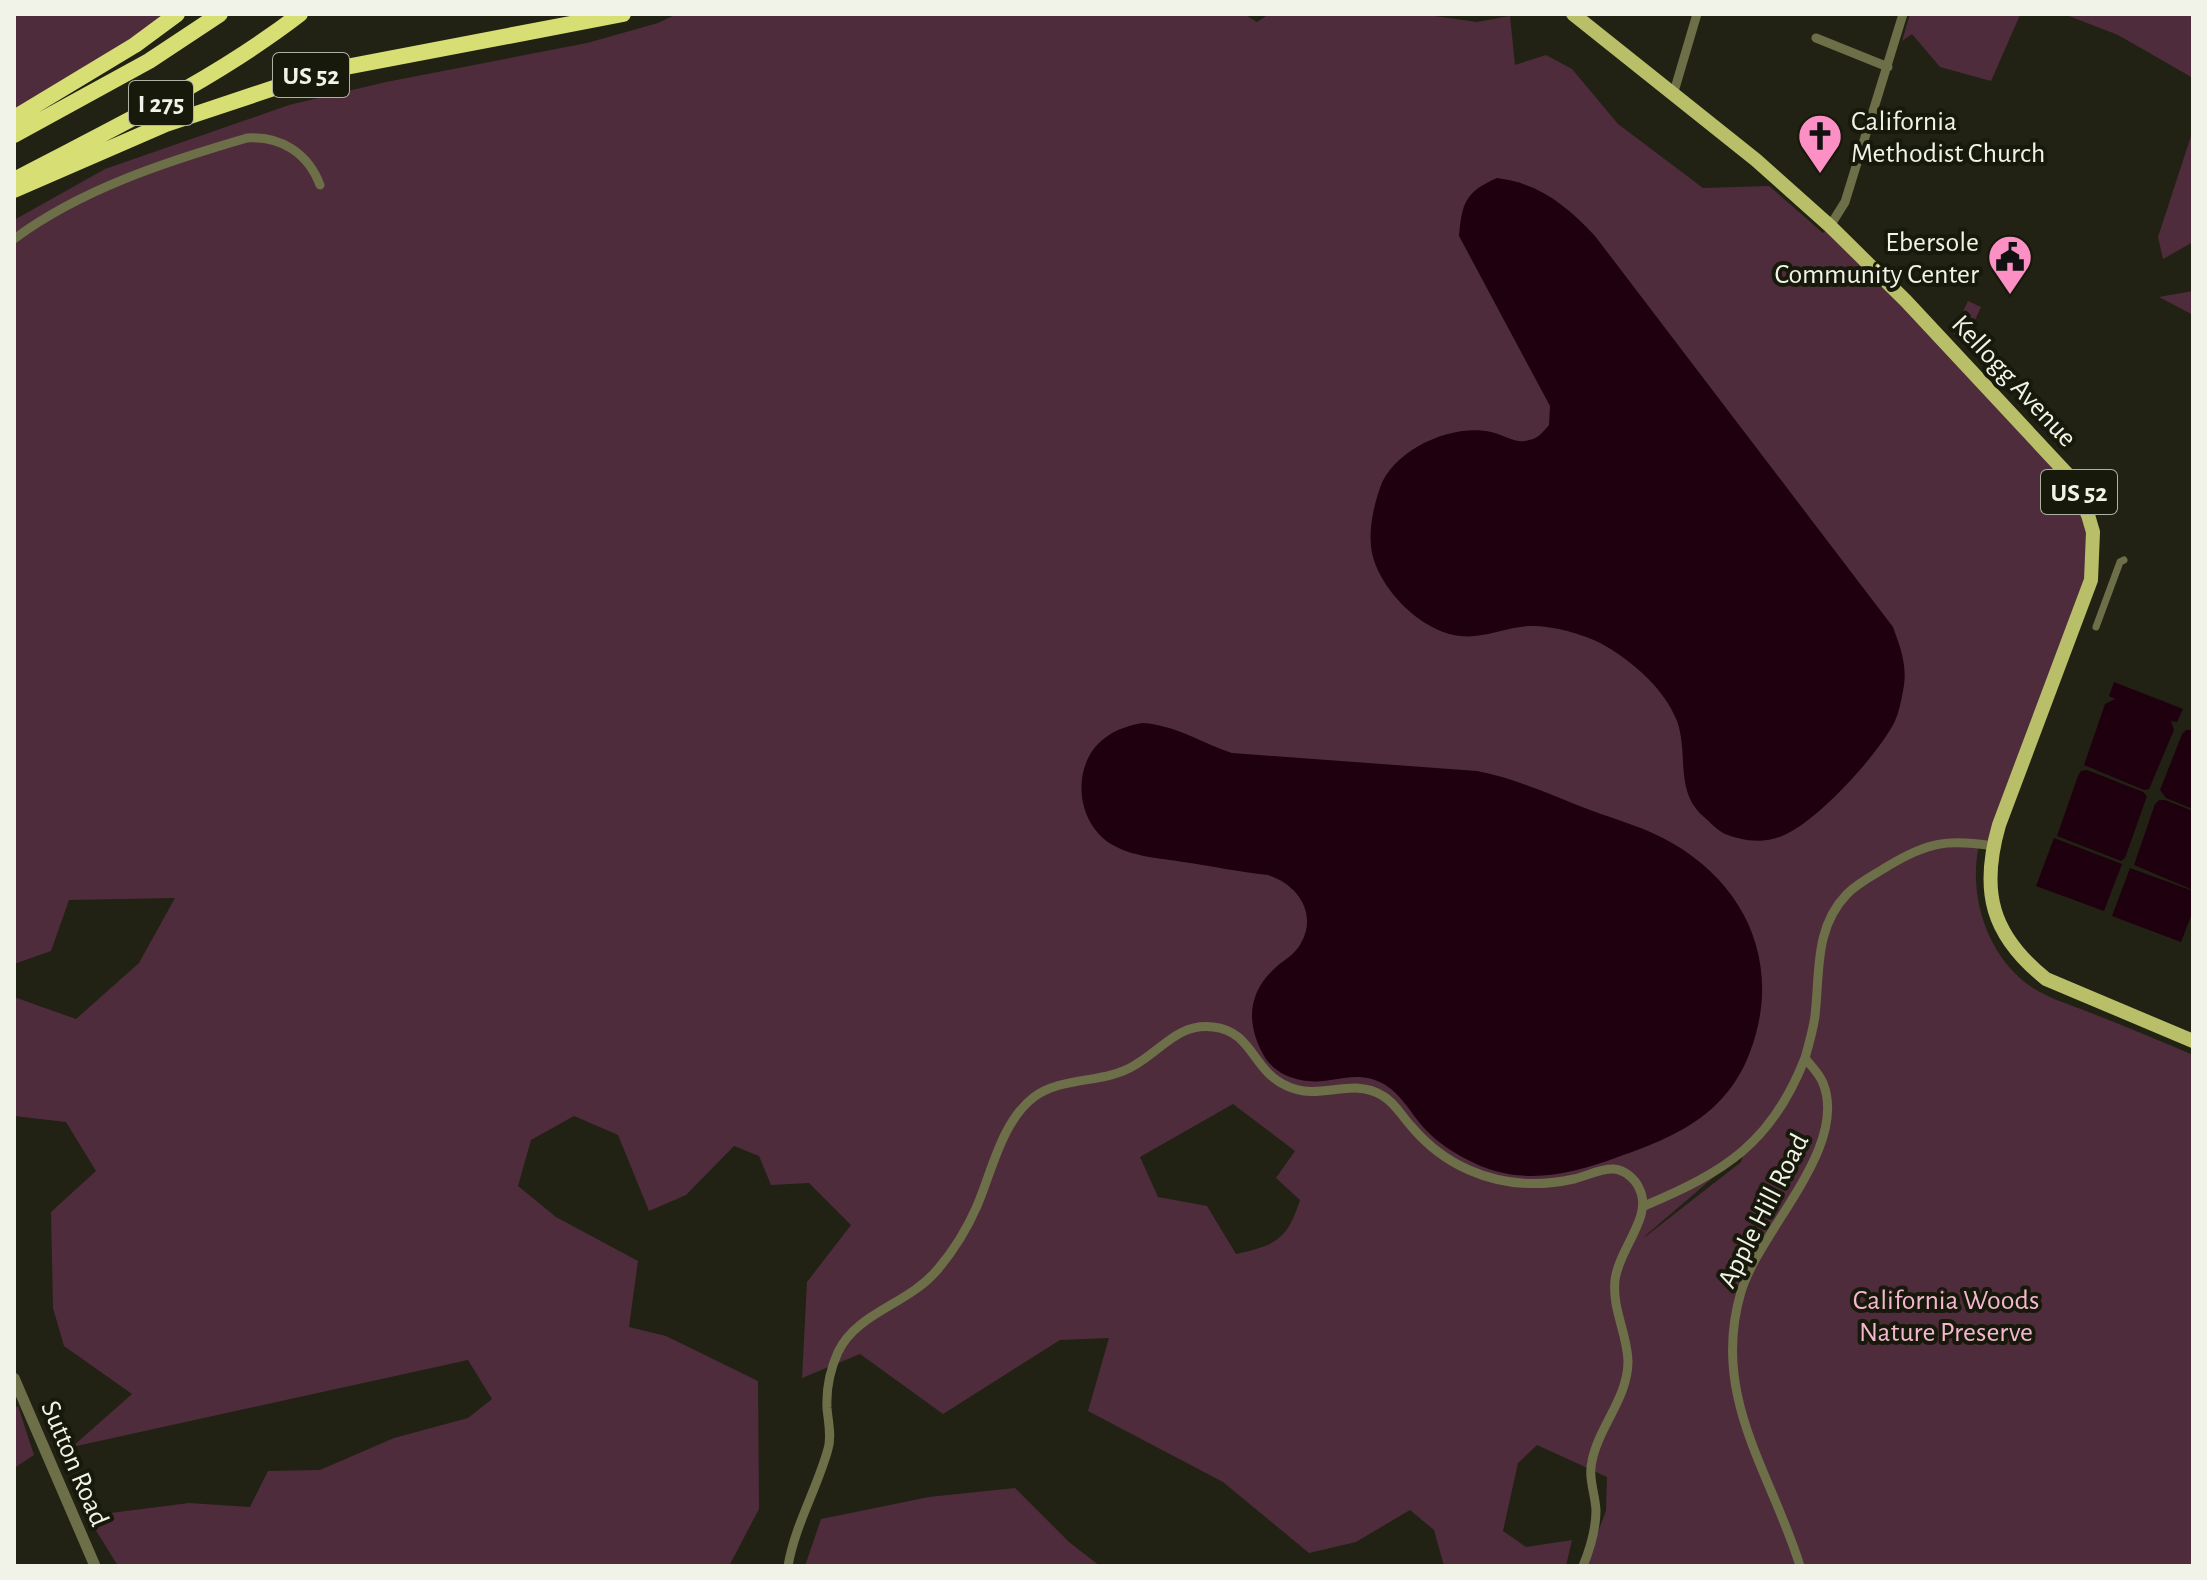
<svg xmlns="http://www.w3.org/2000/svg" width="2207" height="1580" viewBox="0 0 2207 1580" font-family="'Alegreya Sans',sans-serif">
	<rect width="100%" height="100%" fill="#212213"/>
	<path fill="#4e2c3c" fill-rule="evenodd" d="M 14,14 L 177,14 L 14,118 Z
		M 677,14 L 1244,14 L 1257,22 L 1269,14 L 1420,14 L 1477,22 L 1510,16 L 1515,65 L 1546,55 L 1572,69 L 1618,124 L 1703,188 L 1769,186 L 1823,233 L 1830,226 L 2078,490 L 2094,562 L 1993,846 L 1979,845 C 1967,899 1990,965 2040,992 C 2054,1000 2071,1005 2086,1011 C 2122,1025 2158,1040 2193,1055 L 2193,1566 L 1585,1566 L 1606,1511 L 1607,1477 L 1537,1445 L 1518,1463 L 1503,1531 L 1526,1547 L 1572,1540 L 1566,1566 L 1444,1566 L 1434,1530 L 1410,1510 L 1356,1542 L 1309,1553 L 1223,1482 L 1088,1411 L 1109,1338 L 1060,1340 L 943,1414 L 860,1354 L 802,1378 L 807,1282 L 851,1225 L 809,1183 L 771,1185 L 759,1156 L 734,1146 L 686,1195 L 649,1211 L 618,1135 L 574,1116 L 531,1140 L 518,1186 L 556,1217 L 638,1261 L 629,1327 L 666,1336 L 758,1381 L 759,1509 L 729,1566 L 118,1566 L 87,1516 L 189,1503 L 250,1507 L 268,1471 L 320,1470 L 394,1438 L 468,1418 L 492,1399 L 468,1360 L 72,1447 L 132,1394 L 64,1346 L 53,1308 L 51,1212 L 96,1171 L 66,1122 L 14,1116 L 14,997 L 76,1019 L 139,963 L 175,898 L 69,900 L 51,951 L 14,964 L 14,220 L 105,169 L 289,105 L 386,82 L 587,43 L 658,23 ZM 1233,1104 L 1295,1151 L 1276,1178 L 1300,1200 C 1287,1240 1276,1245 1236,1254 L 1207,1206 L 1158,1197 L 1140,1157 ZM 1744,1151 L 1741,1162 L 1645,1237 L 1645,1236 Z
		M 1910,14 L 2193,14 L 2193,78 L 2118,35 L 2069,16 L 2020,15 L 1991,81 L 1940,67 L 1912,34 L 1902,41 Z
		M 2193,130 L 2193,242 L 2163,259 L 2158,237 Z
		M 2193,291 L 2193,315 L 2159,297 Z
		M 1968,301 L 1981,307 L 1965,342 L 1953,333 Z
		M 18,1406 L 34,1455 L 14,1468 L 14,1409 Z
		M 1015,1488 L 1069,1542 L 1100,1566 L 805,1566 L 821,1519 L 929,1497 Z"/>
	<path fill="#1f000f" d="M 1497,178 C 1539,183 1567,206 1595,236 L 1893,627 C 1901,649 1908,667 1903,691 C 1901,701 1899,712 1895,721 C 1879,754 1816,823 1782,836 C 1763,844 1741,841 1723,833 C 1716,829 1710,822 1704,817 C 1674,791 1689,755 1677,721 C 1664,688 1632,661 1602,644 C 1583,634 1554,626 1532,626 C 1508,626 1484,639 1460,636 C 1422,632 1380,590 1372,553 C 1368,532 1373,508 1380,488 C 1393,449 1453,423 1491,432 C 1502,434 1514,443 1525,441 C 1538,439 1541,434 1549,425 L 1550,406 L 1459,236 C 1462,203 1465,192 1497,178 Z
		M 2114,682 L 2183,709 L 2177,722 L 2171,721 L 2174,730 L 2149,789 L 2144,790 L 2084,765 L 2105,704 L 2115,699 L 2109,696 Z
		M 1143,723 C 1175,725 1202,743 1232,753 L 1477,771 C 1517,779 1552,795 1590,810 C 1617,820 1647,828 1672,843 C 1749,887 1782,968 1750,1052 C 1727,1114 1676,1137 1618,1157 C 1566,1176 1518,1187 1466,1159 C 1451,1151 1437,1142 1426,1130 C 1408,1111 1399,1087 1372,1079 C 1340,1071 1323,1091 1285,1075 C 1276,1070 1268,1064 1263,1054 C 1246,1023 1248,993 1274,969 C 1283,960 1295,955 1301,943 C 1318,913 1297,884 1268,875 C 1239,872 1211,866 1183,862 C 1160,858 1132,857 1111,844 C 1084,827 1075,791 1086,763 C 1096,738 1118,727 1143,723 Z
		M 2186,730 L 2193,730 L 2193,809 L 2166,798 L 2160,790 L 2182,734 Z
		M 2087,770 L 2143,792 L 2147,796 L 2125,858 L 2121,861 L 2057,836 L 2078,776 L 2081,771 Z
		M 2159,800 L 2165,800 L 2193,811 L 2193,890 L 2134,865 L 2155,804 Z
		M 2054,838 L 2122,864 L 2104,911 L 2036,886 Z
		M 2130,868 L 2193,891 L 2193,911 L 2181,942 L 2112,916 Z"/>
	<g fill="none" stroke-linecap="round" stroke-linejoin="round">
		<path stroke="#6c6f47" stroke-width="7" d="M 2096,627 L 2120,562 L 2124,560"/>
		<path stroke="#6c6f47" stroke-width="9" d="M 1816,38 L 1888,67
			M 1673,95 L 1697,14
			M 1830,226 L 1845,202 L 1903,14
			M 14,239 C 81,189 168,161 247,138 C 281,136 308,153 320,185
			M 1644,1206 C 1725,1172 1772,1143 1805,1058
			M 788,1566 C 795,1525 817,1489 828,1449 C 832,1436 828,1421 827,1408 C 826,1388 830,1370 838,1352 C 857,1312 908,1305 938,1269 C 954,1250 967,1229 977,1206 C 992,1171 1002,1121 1034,1097 C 1062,1076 1105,1084 1135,1065 C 1163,1049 1178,1023 1213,1027 C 1253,1031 1252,1071 1287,1086 C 1320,1102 1352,1076 1383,1096 C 1395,1103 1401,1115 1411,1126 C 1427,1145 1446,1160 1469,1170 C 1503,1185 1538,1187 1574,1179 C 1587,1176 1601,1168 1614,1169 C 1625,1170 1635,1179 1639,1188 C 1654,1216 1619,1248 1615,1280 C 1612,1310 1627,1332 1628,1361 C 1628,1398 1599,1426 1592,1461 C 1588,1478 1595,1493 1596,1510 C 1596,1528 1590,1549 1583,1566
			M 1800,1566 C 1771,1472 1710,1396 1741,1292 C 1760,1229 1849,1148 1823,1083 C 1819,1073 1811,1066 1805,1058 C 1809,1044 1813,1030 1815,1016 C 1820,973 1814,928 1847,894 C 1859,882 1874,875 1888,866 C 1928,842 1947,839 1993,846"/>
		<path stroke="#6c6f47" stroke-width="11" d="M 14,1378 L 95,1566"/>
		<path stroke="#b9bf68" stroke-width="14" d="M 1573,14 L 1756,160 L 1830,226 L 1906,301 L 2071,478 L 2088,515 L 2093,532 L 2091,580 L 1999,825 C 1980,891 1991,935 2046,979 L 2193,1041"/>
		<path stroke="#d7df74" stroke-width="16" d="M 14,118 L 135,45 L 177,14
			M 14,135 L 149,61 L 220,14
			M 14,180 C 111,129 213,81 300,14
			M 14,190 L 166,124 L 325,71 L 623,14"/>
	</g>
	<defs>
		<g id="church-pin" transform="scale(2.3)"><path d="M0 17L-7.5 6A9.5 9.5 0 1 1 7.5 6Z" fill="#fc8fc3" stroke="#17190a"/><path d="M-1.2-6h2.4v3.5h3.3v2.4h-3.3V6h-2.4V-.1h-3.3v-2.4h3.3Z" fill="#111"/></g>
		<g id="civic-pin" transform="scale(2.3)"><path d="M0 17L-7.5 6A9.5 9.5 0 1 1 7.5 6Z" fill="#fc8fc3" stroke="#17190a"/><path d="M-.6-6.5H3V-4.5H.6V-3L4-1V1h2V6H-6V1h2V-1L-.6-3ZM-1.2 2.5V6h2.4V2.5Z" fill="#111"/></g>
	</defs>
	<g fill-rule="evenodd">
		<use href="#church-pin" x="1820" y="136"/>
		<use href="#civic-pin" x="2010" y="257"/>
	</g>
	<g text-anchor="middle" stroke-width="8" stroke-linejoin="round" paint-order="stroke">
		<g fill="#17190a" stroke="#b0b1a5" stroke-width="2">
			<rect x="273" y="53" width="76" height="44" rx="6"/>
			<rect x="129" y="81" width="64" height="44" rx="6"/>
			<rect x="2041" y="470" width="76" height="44" rx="6"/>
		</g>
		<g font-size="26" font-weight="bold" fill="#f1f2e8">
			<text x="311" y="84">US 52</text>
			<text x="161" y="112">I 275</text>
			<text x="2079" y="501">US 52</text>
		</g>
		<g font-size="28" fill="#f1f2e8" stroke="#17190a" text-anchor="start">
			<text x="1851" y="130">California<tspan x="1851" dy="32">Methodist Church</tspan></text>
			<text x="1979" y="251" text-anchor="end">Ebersole<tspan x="1979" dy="32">Community Center</tspan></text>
		</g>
		<g font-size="28" fill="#f1f2e8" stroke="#17190a">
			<text transform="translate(2015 380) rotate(47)" y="10">Kellogg Avenue</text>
			<text transform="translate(1762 1210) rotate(-63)" y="10">Apple Hill Road</text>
			<text transform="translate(76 1463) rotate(67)" y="10">Sutton Road</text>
		</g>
		<g font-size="28" fill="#f6b6d2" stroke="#17190a">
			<text x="1946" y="1309">California Woods<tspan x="1946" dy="32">Nature Preserve</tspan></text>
		</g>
	</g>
	<rect width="2207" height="1580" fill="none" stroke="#f1f2e8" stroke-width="32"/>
</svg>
